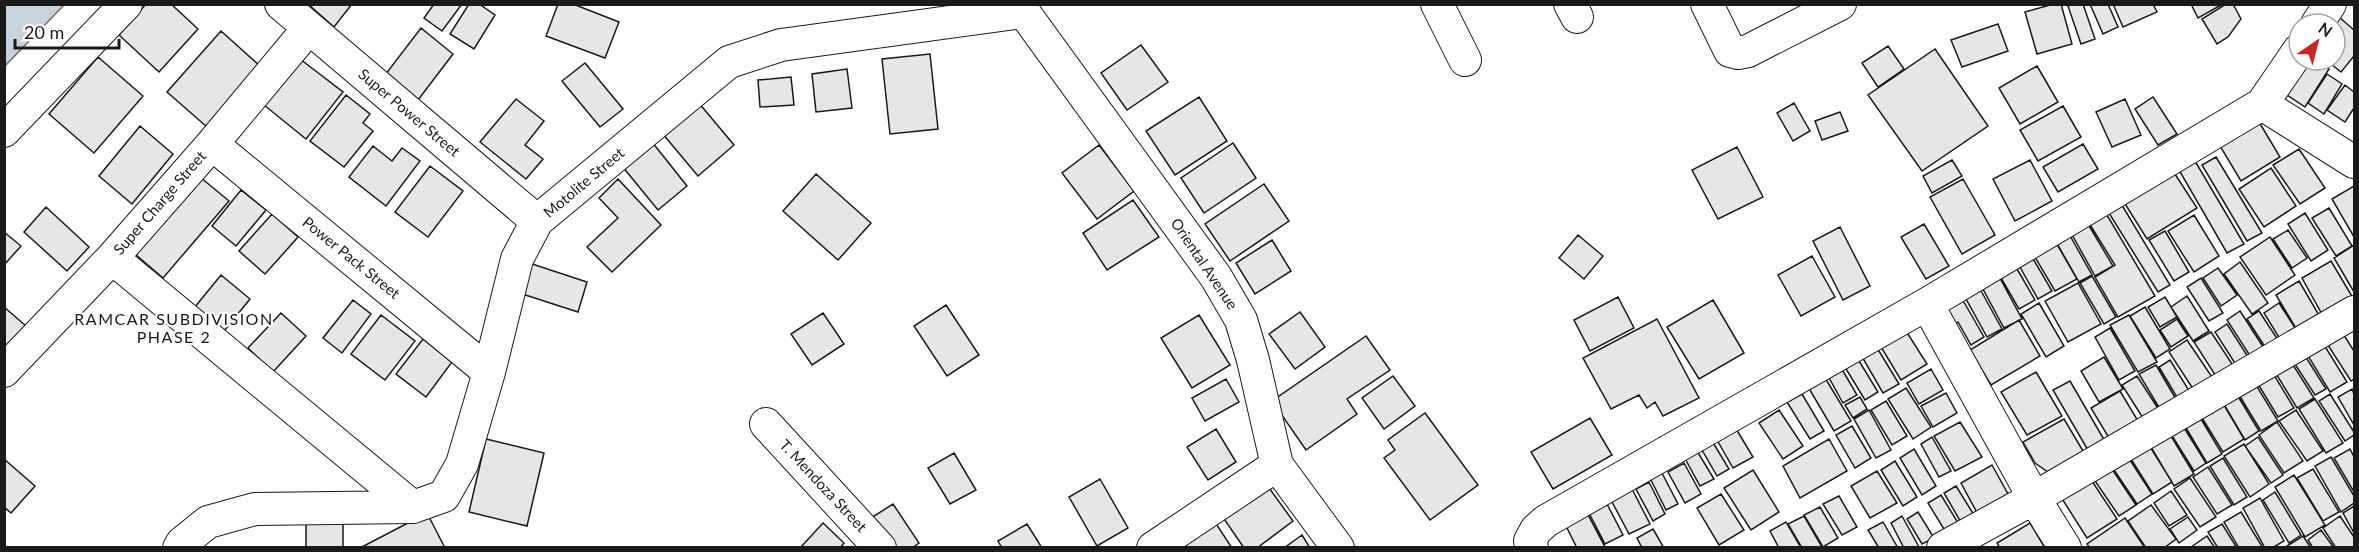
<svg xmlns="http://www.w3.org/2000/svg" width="2359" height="552" viewBox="0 0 2359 552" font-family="Lato,sans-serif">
	<rect width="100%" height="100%" fill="#fff"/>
	<path fill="#c6d2dc" stroke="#6a6a6a" stroke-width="1.5" d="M 5,4 L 64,5 L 5,66 L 4,5 Z"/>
	<path fill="#e6e6e6" stroke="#1a1a1a" stroke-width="1.5" d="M 146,4 L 171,4 L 198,29 L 159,72 L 119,35 Z
		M 308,4 L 352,4 L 334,27 Z
		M 434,4 L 462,4 L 442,31 L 424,18 Z
		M 469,4 L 479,4 L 495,15 L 474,49 L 450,34 Z
		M 558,4 L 573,4 L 619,22 L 605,58 L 546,36 Z
		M 2054,4 L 2061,4 L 2072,44 L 2037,54 L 2025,12 Z
		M 2073,4 L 2083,4 L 2095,39 L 2081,44 L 2068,6 Z
		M 2090,4 L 2108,4 L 2118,27 L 2103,34 Z
		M 2113,4 L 2153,4 L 2157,12 L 2123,27 Z
		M 2191,4 L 2223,4 L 2198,18 Z
		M 2226,4 L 2233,4 L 2241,19 L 2228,37 L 2217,44 L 2202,19 Z
		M 2339,17 L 2354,30 L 2354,56 L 2341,72 L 2326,60 L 2335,60 L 2335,24 Z
		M 1998,24 L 2008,51 L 1962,67 L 1951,40 Z
		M 421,28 L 453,54 L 418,100 L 385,75 Z
		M 221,31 L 260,66 L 207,127 L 167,92 Z
		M 1141,45 L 1168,82 L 1127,110 L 1101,73 Z
		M 1888,46 L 1904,69 L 1878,87 L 1862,63 Z
		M 1935,49 L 1988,126 L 1922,171 L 1868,95 Z
		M 930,54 L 938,129 L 890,134 L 882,59 Z
		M 98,57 L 143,96 L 94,153 L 49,114 Z
		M 300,59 L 343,92 L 306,139 L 264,105 Z
		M 2300,60 L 2314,60 L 2329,69 L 2305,107 L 2281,91 Z
		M 585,63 L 623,109 L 600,127 L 562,81 Z
		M 2037,66 L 2058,102 L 2020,124 L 1999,88 Z
		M 847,69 L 852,108 L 816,112 L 812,74 Z
		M 2327,74 L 2342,84 L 2324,114 L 2308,103 Z
		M 791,77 L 794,105 L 760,107 L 758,80 Z
		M 2345,85 L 2354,92 L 2354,108 L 2345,122 L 2327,110 Z
		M 346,95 L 370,114 L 363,123 L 373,131 L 344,167 L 310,141 Z
		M 1199,97 L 1227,141 L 1175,175 L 1146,131 Z
		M 2153,97 L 2177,134 L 2158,145 L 2135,109 Z
		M 516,99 L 544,121 L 525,145 L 543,159 L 526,179 L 480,142 Z
		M 2125,99 L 2141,135 L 2112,147 L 2096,112 Z
		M 698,102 L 734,145 L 698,176 L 662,133 Z
		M 1794,103 L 1810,131 L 1793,141 L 1777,113 Z
		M 2063,106 L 2081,137 L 2038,161 L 2020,130 Z
		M 1840,112 L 1848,131 L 1822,140 L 1815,121 Z
		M 2256,117 L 2280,157 L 2241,181 L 2217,141 Z
		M 140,126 L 173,154 L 132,204 L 99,176 Z
		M 652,142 L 687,186 L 658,210 L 622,166 Z
		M 1233,143 L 1256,178 L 1204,213 L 1181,178 Z
		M 2083,144 L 2098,169 L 2058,192 L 2043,167 Z
		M 1099,145 L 1134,191 L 1097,219 L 1062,173 Z
		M 373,146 L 392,161 L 402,148 L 420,161 L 386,206 L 349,177 Z
		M 1737,147 L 1763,197 L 1718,219 L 1692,170 Z
		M 2299,149 L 2325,188 L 2300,204 L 2273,165 Z
		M 2216,157 L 2262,233 L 2247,241 L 2202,165 Z
		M 1952,160 L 1962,176 L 1932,193 L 1923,176 Z
		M 2030,160 L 2052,201 L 2015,221 L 1993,179 Z
		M 2195,161 L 2244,244 L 2227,253 L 2179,170 Z
		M 430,166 L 463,191 L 428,237 L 395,212 Z
		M 2171,168 L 2197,208 L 2147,239 L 2122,199 Z
		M 2271,168 L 2296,206 L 2264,227 L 2239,189 Z
		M 816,174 L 871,223 L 838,260 L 783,211 Z
		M 200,177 L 229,201 L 163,278 L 135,254 Z
		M 618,179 L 661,225 L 612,272 L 587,247 L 618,218 L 599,198 Z
		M 1963,179 L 1995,235 L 1962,254 L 1930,197 Z
		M 1264,184 L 1289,221 L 1230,261 L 1205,224 Z
		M 2354,186 L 2354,237 L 2332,199 Z
		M 241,190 L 266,210 L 236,246 L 212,226 Z
		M 2117,197 L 2170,285 L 2158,292 L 2104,205 Z
		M 1133,200 L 1159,237 L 1107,270 L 1083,233 Z
		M 2101,205 L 2155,296 L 2118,317 L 2095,277 L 2115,265 L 2084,215 Z
		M 46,207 L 89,247 L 67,271 L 24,232 Z
		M 2329,208 L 2352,246 L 2336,256 L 2312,218 Z
		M 2305,213 L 2328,250 L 2311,261 L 2288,224 Z
		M 272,214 L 298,237 L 265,274 L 239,251 Z
		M 2082,214 L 2113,266 L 2095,276 L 2066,224 Z
		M 2194,215 L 2219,256 L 2194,272 L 2168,231 Z
		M 1924,224 L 1949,266 L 1926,279 L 1901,237 Z
		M 2064,225 L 2092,275 L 2079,282 L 2051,233 Z
		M 1840,227 L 1870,286 L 1843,300 L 1813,241 Z
		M 2288,230 L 2307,258 L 2292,268 L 2273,239 Z
		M 2165,231 L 2189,272 L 2174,281 L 2149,240 Z
		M 4,232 L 21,246 L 4,265 Z
		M 2051,234 L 2077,279 L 2055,291 L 2029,247 Z
		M 1578,235 L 1603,256 L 1584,279 L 1559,258 Z
		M 2270,237 L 2295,275 L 2266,295 L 2240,257 Z
		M 1272,240 L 1291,271 L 1255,294 L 1236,263 Z
		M 2354,245 L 2354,292 L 2334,258 Z
		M 2029,252 L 2052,291 L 2038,299 L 2016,260 Z
		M 1812,256 L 1835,297 L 1801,316 L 1778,275 Z
		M 523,261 L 587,282 L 578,312 L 513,291 Z
		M 2331,261 L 2353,298 L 2323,316 L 2302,278 Z
		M 2013,262 L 2035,300 L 2019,309 L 1997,271 Z
		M 2240,262 L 2268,303 L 2252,314 L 2224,274 Z
		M 2218,268 L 2237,295 L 2221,306 L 2203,278 Z
		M 1995,269 L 2022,319 L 2004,328 L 1977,278 Z
		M 221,275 L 250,299 L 220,336 L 190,313 Z
		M 2092,276 L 2116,317 L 2104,324 L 2080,283 Z
		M 2201,278 L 2223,313 L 2209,321 L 2187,287 Z
		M 1975,280 L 2002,329 L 1987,337 L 1960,288 Z
		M 2299,281 L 2323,322 L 2300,335 L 2276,295 Z
		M 2078,283 L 2101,324 L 2068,342 L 2045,301 Z
		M 1957,290 L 1984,337 L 1971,345 L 1958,322 L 1951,327 L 1942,312 Z
		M 2187,296 L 2209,331 L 2193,341 L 2171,307 Z
		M 1618,297 L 1634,328 L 1590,351 L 1574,320 Z
		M 2165,297 L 2177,317 L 2160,327 L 2148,307 Z
		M 353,300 L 371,314 L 342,353 L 323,338 Z
		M 1713,300 L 1744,353 L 1699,379 L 1667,327 Z
		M 2039,303 L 2064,346 L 2046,357 L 2021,314 Z
		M 2279,303 L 2299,334 L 2283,344 L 2264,313 Z
		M 946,305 L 979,355 L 947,376 L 914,326 Z
		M 4,307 L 26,326 L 4,350 Z
		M 2145,307 L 2170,349 L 2156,358 L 2130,316 Z
		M 2240,311 L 2265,350 L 2252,359 L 2227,320 Z
		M 2259,311 L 2280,343 L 2267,350 L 2247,319 Z
		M 1300,312 L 1325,347 L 1295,369 L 1269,334 Z
		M 281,313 L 306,336 L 273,372 L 248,348 Z
		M 823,313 L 844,344 L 812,365 L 791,334 Z
		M 381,315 L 415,341 L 385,380 L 351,354 Z
		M 1199,315 L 1230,365 L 1192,388 L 1161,338 Z
		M 2129,315 L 2157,362 L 2138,372 L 2110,325 Z
		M 1657,319 L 1699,398 L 1663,416 L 1655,402 L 1647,408 L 1639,395 L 1611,409 L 1583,358 Z
		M 2177,319 L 2188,336 L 2171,347 L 2160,330 Z
		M 2019,320 L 2040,356 L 1991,385 L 1970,350 Z
		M 2227,324 L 2250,360 L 2238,368 L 2215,332 Z
		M 2110,328 L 2135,371 L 2119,380 L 2095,337 Z
		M 2340,329 L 2354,351 L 2354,379 L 2351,381 L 2324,339 Z
		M 1906,331 L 1927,364 L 1901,380 L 1881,347 Z
		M 2211,332 L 2236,370 L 2219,381 L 2194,342 Z
		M 1366,336 L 1390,370 L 1347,399 L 1357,414 L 1306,450 L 1272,401 Z
		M 423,339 L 452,362 L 426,397 L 396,374 Z
		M 2187,340 L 2216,383 L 2197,395 L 2169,352 Z
		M 2321,340 L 2347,382 L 2330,392 L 2305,351 Z
		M 1876,346 L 1899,384 L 1883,393 L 1861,355 Z
		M 2302,351 L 2326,389 L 2315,395 L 2291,358 Z
		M 1856,356 L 1878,392 L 1865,400 L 1843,364 Z
		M 2104,357 L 2123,389 L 2099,402 L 2081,371 Z
		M 2288,357 L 2314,398 L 2297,408 L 2272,367 Z
		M 1836,359 L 1857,395 L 1843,403 L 1823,367 Z
		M 2170,360 L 2193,397 L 2181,404 L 2159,367 Z
		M 2156,365 L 2180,406 L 2164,416 L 2139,374 Z
		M 1931,369 L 1943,390 L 1919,404 L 1907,383 Z
		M 2271,370 L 2294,408 L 2278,417 L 2255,379 Z
		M 2036,372 L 2062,416 L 2027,435 L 2001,392 Z
		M 1393,376 L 1415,406 L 1384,429 L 1362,398 Z
		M 1824,376 L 1851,421 L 1834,431 L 1807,385 Z
		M 2137,376 L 2163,416 L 2148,426 L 2122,385 Z
		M 1226,379 L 1239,402 L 1205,421 L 1192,398 Z
		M 2253,380 L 2278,421 L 2261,431 L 2236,390 Z
		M 2070,381 L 2106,443 L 2089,452 L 2053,390 Z
		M 1906,388 L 1931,427 L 1913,439 L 1888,399 Z
		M 2352,389 L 2354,394 L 2354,425 L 2338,397 Z
		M 2120,391 L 2138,421 L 2109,438 L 2091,408 Z
		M 1946,393 L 1957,413 L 1933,427 L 1921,406 Z
		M 2236,393 L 2259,431 L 2245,440 L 2222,401 Z
		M 1802,394 L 1824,431 L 1810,439 L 1787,402 Z
		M 2330,394 L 2354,432 L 2354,435 L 2345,441 L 2319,401 Z
		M 1860,397 L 1867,409 L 1853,418 L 1845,405 Z
		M 2315,399 L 2343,443 L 2326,453 L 2299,409 Z
		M 2221,400 L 2244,439 L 2223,452 L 2199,413 Z
		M 1886,401 L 1907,436 L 1892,445 L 1871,410 Z
		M 1779,410 L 1803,446 L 1783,459 L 1759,423 Z
		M 1869,410 L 1891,450 L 1876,458 L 1854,419 Z
		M 2296,410 L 2323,451 L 2307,461 L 2279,421 Z
		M 1425,413 L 1478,485 L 1430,520 L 1384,458 L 1395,450 L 1388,440 Z
		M 2198,414 L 2222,454 L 2207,463 L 2183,423 Z
		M 1590,418 L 1612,455 L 1553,489 L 1531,452 Z
		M 2064,419 L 2086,456 L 2057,473 L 2048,472 L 2035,463 L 2023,442 Z
		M 1732,422 L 1753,457 L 1733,468 L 1713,433 Z
		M 1960,422 L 1982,457 L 1955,471 L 1934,436 Z
		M 2277,422 L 2303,461 L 2284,473 L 2259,435 Z
		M 2181,423 L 2206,463 L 2194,471 L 2169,431 Z
		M 1852,426 L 1871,458 L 1855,468 L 1836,435 Z
		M 1216,429 L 1236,462 L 1208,480 L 1187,447 Z
		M 2168,431 L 2194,474 L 2174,486 L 2148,442 Z
		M 1709,436 L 1729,469 L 1717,476 L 1698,443 Z
		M 1932,437 L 1951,471 L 1939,477 L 1921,444 Z
		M 2258,437 L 2283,475 L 2271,483 L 2245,446 Z
		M 486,439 L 544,453 L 527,526 L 469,512 Z
		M 1829,439 L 1847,471 L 1800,498 L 1783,466 Z
		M 2147,442 L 2172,482 L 2153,494 L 2131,459 Z
		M 2244,444 L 2269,484 L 2250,497 L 2224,456 Z
		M 1694,446 L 1714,479 L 1700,486 L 1682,453 Z
		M 1914,449 L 1936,486 L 1922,495 L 1900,458 Z
		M 2350,449 L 2354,457 L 2354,492 L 2334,458 Z
		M 954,453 L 976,490 L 950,504 L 928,468 Z
		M 2128,457 L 2152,494 L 2137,504 L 2112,467 Z
		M 2331,457 L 2354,496 L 2354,503 L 2341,512 L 2315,466 Z
		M 2223,458 L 2247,497 L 2234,505 L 2210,466 Z
		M 4,459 L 35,486 L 11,513 L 4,507 Z
		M 1895,461 L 1917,497 L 1903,506 L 1881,470 Z
		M 1684,463 L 1701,494 L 1685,503 L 1668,472 Z
		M 1992,465 L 2013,503 L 1981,520 L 1961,483 Z
		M 2110,466 L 2136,505 L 2119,516 L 2093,478 Z
		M 2208,467 L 2232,505 L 2217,514 L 2193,477 Z
		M 2313,469 L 2339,512 L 2323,521 L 2297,478 Z
		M 1753,470 L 1779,512 L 1751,530 L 1724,488 Z
		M 1877,471 L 1897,503 L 1870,518 L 1851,486 Z
		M 1662,473 L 1678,504 L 1666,510 L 1650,478 Z
		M 2088,475 L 2117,519 L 2087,538 L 2059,494 Z
		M 2294,475 L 2325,525 L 2305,537 L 2275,487 Z
		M 2190,478 L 2216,517 L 2200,527 L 2174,489 Z
		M 1100,479 L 1128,528 L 1097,546 L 1069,497 Z
		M 1264,481 L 1293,521 L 1257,548 L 1244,548 L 1220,513 Z
		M 1649,482 L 1665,514 L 1653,521 L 1636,489 Z
		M 1956,486 L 1979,523 L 1966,531 L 1944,493 Z
		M 1632,489 L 1650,524 L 1629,534 L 1611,500 Z
		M 2171,491 L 2187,515 L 2169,526 L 2154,503 Z
		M 2275,492 L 2301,535 L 2289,543 L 2263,500 Z
		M 1721,494 L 1744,530 L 1719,545 L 1697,508 Z
		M 1941,495 L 1963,531 L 1950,539 L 1928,503 Z
		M 1839,496 L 1857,527 L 1842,535 L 1823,504 Z
		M 2260,498 L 2284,541 L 2272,548 L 2265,548 L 2243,508 Z
		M 1606,502 L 1623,535 L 1605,544 L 1588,511 Z
		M 893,504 L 919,543 L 912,548 L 890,548 L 871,518 Z
		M 2151,505 L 2176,539 L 2164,548 L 2146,548 L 2128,521 Z
		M 2354,506 L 2354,533 L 2343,513 Z
		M 1820,507 L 1838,538 L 1823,547 L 1804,515 Z
		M 1586,511 L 1605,547 L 1603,548 L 1577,548 L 1564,522 Z
		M 1918,512 L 1934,538 L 1922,544 L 1907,519 Z
		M 2241,512 L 2263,548 L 2239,548 L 2224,522 Z
		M 427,513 L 445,548 L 360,548 Z
		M 1211,516 L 1232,548 L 1165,548 Z
		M 1804,516 L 1822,547 L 1802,548 L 1788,524 Z
		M 1902,516 L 1919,547 L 1917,548 L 1904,548 L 1891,523 Z
		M 2340,516 L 2354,537 L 2354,548 L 2336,548 L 2323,528 Z
		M 2188,517 L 2197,530 L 2179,543 L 2170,529 Z
		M 2125,518 L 2145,548 L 2090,548 L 2087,544 Z
		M 306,522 L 343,522 L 343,548 L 306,548 Z
		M 1786,522 L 1801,548 L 1779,548 L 1770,531 Z
		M 1883,522 L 1898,548 L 1879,548 L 1868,530 Z
		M 823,523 L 844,543 L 840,548 L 800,548 Z
		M 2030,523 L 2045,548 L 2000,548 L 1997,543 Z
		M 1027,524 L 1042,548 L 1002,548 L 998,541 Z
		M 2222,524 L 2237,548 L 2218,548 L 2208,532 Z
		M 1653,529 L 1664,548 L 1642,548 L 1637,538 Z
		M 2321,530 L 2334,548 L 2313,548 L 2308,540 Z
		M 1302,535 L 1310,548 L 1284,548 Z
		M 2207,536 L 2215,548 L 2191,547 Z
		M 2303,536 L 2311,548 L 2288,548 L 2287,546 Z"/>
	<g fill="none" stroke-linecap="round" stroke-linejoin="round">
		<g stroke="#1a1a1a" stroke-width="34">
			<path id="street" d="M 281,4 L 537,221
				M 1018,4 L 1216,277 L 1241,320 L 1253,360 L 1277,465 L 1338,548
				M 1437,4 L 1465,60
				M 1570,4 L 1577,17
				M 1707,4 L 1730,51 L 1738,53 L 1748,51 L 1840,4
				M 2317,24 L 2330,4
				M 2262,104 L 2354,162
				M 4,131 L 126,4
				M 212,144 L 489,372
				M 112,258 L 413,507
				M 1927,304 L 2034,498 L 2065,548
				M 4,371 L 112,258 L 212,144 L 308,29
				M 766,424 L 880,548
				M 179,548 L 182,543 L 208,522 L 255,509 L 413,507 L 444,496 L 462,464 L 489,372 L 517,259 L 537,221 L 729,62 L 781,45 L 1023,12
				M 1153,548 L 1277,465
				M 1532,548 L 1530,541 L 1536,530 L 1546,521 L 1927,304 L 2262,104 L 2299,50
				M 1943,548 L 2034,498 L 2354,312"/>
		</g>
		<use href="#street" stroke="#fff" stroke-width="32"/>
	</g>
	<g text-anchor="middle" stroke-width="4.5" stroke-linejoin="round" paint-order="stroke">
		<g font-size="15" fill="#1a1a1a" stroke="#fff">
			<text transform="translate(409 113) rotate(40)" y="5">Super Power Street</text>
			<text transform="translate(584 183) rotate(-40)" y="5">Motolite Street</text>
			<text transform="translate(160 203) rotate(-49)" y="5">Super Charge Street</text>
			<text transform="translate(351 258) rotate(39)" y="5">Power Pack Street</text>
			<text transform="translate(1204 264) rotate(56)" y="5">Oriental Avenue</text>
			<text transform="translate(823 486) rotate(47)" y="5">T. Mendoza Street</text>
		</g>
		<g font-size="16" letter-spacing="1.5" fill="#1a1a1a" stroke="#fff">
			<text x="174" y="325">RAMCAR SUBDIVISION<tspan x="174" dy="18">PHASE 2</tspan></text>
		</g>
	</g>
	<rect width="2359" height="552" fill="none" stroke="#1a1a1a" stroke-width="12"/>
	<g transform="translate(2317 42) rotate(35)"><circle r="28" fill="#ffffff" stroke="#a3a3a3" stroke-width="1.5"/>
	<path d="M0-4.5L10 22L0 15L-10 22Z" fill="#c62828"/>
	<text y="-9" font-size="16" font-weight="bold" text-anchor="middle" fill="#1a1a1a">N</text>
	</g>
	<path d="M15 39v9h104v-9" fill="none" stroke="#1a1a1a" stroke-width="3"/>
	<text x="24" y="39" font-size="18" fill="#1a1a1a" stroke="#ffffff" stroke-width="4.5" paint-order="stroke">20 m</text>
</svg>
